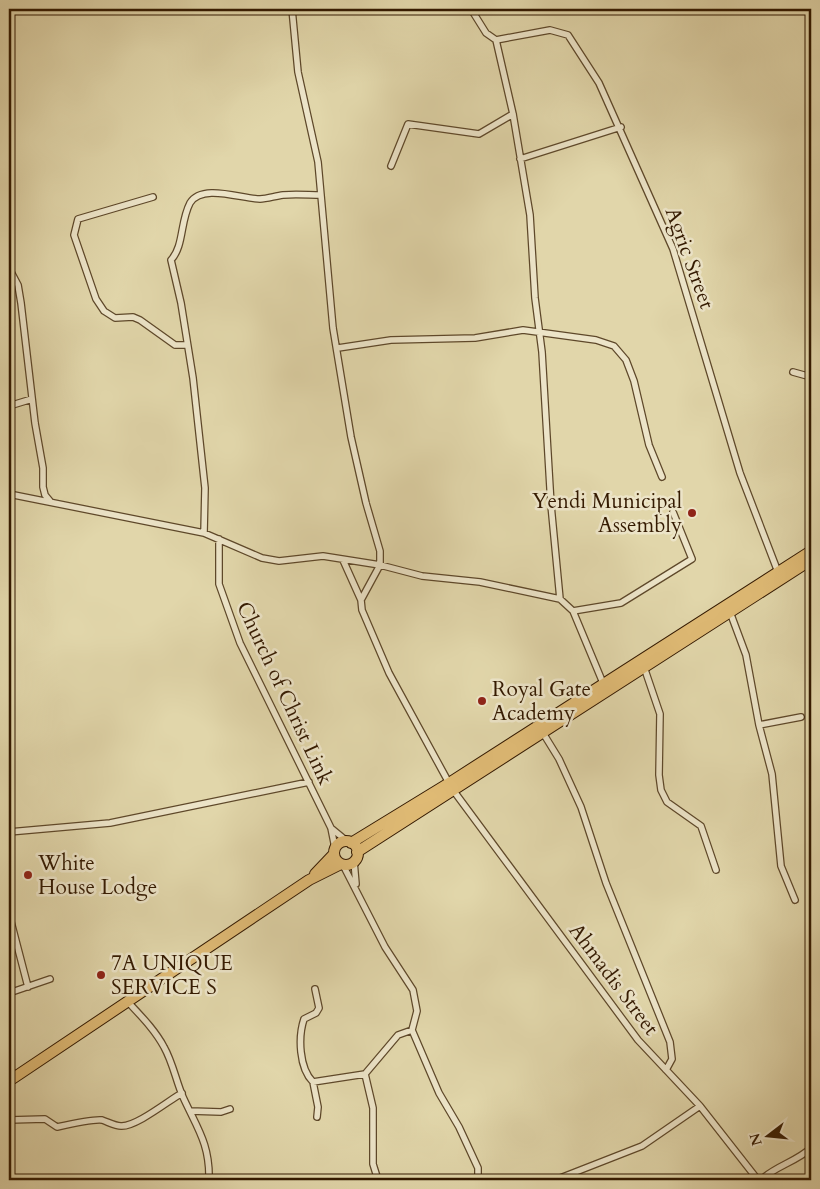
<svg xmlns="http://www.w3.org/2000/svg" width="820" height="1189" viewBox="0 0 820 1189" font-family="Cardo,serif">
	<rect width="100%" height="100%" fill="#e1d6aa"/>
	<filter id="stains"><feTurbulence type="fractalNoise" baseFrequency=".004" numOctaves="4"/><feColorMatrix values="0 0 0 0 .2 0 0 0 0 .09 0 0 0 0 .02 0 0 0 .5 -.17"/></filter>
	<radialGradient id="worn" r=".72"><stop offset=".6" stop-color="#630" stop-opacity="0"/><stop offset="1" stop-color="#630" stop-opacity=".3"/></radialGradient>
	<g fill="none" stroke-linecap="round" stroke-linejoin="round">
		<g stroke="#5e482a" stroke-width="8">
			<path id="minor" d="M 292,9 L 298,72 L 318,162 L 333,328 L 351,437 L 366,503 L 380,551 L 380,565 L 361,600
				M 471,9 L 486,33 L 496,40 L 513,114 L 530,215 L 535,298 L 542,352 L 551,505 L 560,599
				M 496,40 L 550,30 L 568,35 L 599,83 L 673,249 L 740,473 L 778,572
				M 520,159 L 621,127
				M 391,166 L 408,124 L 479,134 L 513,114
				M 153,197 L 78,219 L 74,235 L 96,299 L 104,311 L 115,318 L 133,317 L 140,320 L 175,345 L 187,345
				M 9,268 L 18,285 L 21,303 L 35,423 L 43,468 L 43,487 L 45,495 L 50,501
				M 338,348 L 391,340 L 475,338 L 523,330 L 596,340 L 614,346 L 626,360 L 634,381 L 649,445 L 662,477
				M 793,372 L 811,377
				M 9,406 L 32,399
				M 9,494 L 204,533 L 262,558 L 279,561 L 323,556 L 380,565 L 422,576 L 480,582 L 560,599 L 573,611 L 603,683
				M 204,533 L 205,488 L 193,378 L 181,303 L 171,260 C 184,246 180,222 190,203 C 202,183 242,199 260,199 C 267,199 275,196 283,195 C 295,194 309,195 321,195
				M 219,539 L 219,584 L 240,643 L 331,828 L 335,848
				M 343,560 L 361,600 L 362,610 L 389,673 L 449,783
				M 573,611 L 621,603 L 692,559 L 673,512
				M 730,612 L 746,655 L 759,725 L 772,774 L 781,866 L 795,900
				M 644,667 L 660,714 L 659,775 L 661,790 L 667,802 L 701,826 L 716,870
				M 759,725 L 801,717
				M 543,733 L 559,759 L 581,807 L 606,883 L 670,1042 L 672,1059 L 666,1070
				M 453,790 L 638,1040 L 700,1106 L 758,1180
				M 331,828 L 348,842
				M 9,832 L 110,823 L 309,782
				M 354,861 L 356,884
				M 343,865 L 385,947 L 413,990 L 417,1011 L 412,1030 L 439,1093 L 459,1127 L 478,1168 L 478,1180
				M 9,914 L 28,987
				M 9,993 L 50,979
				M 128,1002 C 141,1016 155,1030 164,1047 C 173,1063 176,1081 183,1097 C 197,1128 210,1144 209,1180
				M 9,1067 L 15,1076
				M 313,1082 C 299,1068 298,1037 304,1019 L 316,1013 L 319,1008 L 315,989
				M 190,1111 L 221,1112 L 230,1109
				M 317,1117 L 318,1107 L 313,1082 L 365,1074
				M 9,1120 L 45,1119 L 57,1127 C 66,1125 94,1119 102,1120 C 108,1122 115,1126 121,1126 C 136,1127 168,1101 182,1093
				M 9,1169 L 12,1180
				M 378,1180 L 373,1164 L 373,1108 L 365,1074 L 398,1035 L 412,1030
				M 555,1180 L 642,1146 L 700,1106
				M 761,1180 C 775,1166 796,1162 811,1148"/>
		</g>
		<g stroke="#331900" stroke-width="12">
			<path id="trunk" d="M334 853a12 12 0 1 1 24 0a12 12 0 1 1-24 0Z
				M 351,843 L 449,783 L 811,551
				M 357,852 L 811,560
				M 315,874 L 334,854
				M 9,1081 L 309,880 L 341,864"/>
		</g>
		<use href="#minor" stroke="#ece4c8" stroke-width="5.5"/>
		<use href="#trunk" stroke="#e0bb75" stroke-width="10"/>
	</g>
	<g fill="#8f2418" stroke="#ece4c8" stroke-width="2">
		<circle cx="692" cy="513" r="5"/>
		<circle cx="482" cy="701" r="5"/>
		<circle cx="28" cy="875" r="5"/>
		<circle cx="101" cy="975" r="5"/>
	</g>
	<g text-anchor="middle" stroke-width="5" stroke-linejoin="round" paint-order="stroke">
		<g font-size="21" fill="#331900" stroke="#ece4c8">
			<text transform="translate(690 258) rotate(70)" y="7">Agric Street</text>
			<text transform="translate(285 693) rotate(65)" y="7">Church of Christ Link</text>
			<text transform="translate(614 979) rotate(53)" y="7">Ahmadis Street</text>
		</g>
		<g font-size="21" fill="#331900" stroke="#ece4c8" text-anchor="start">
			<text x="682" y="508" text-anchor="end">Yendi Municipal<tspan x="682" dy="24">Assembly</tspan></text>
			<text x="492" y="696">Royal Gate<tspan x="492" dy="24">Academy</tspan></text>
			<text x="38" y="870">White<tspan x="38" dy="24">House Lodge</tspan></text>
			<text x="111" y="970">7A UNIQUE<tspan x="111" dy="24">SERVICE S</tspan></text>
		</g>
	</g>
	<rect width="820" height="1189" fill="none" stroke="#e1d6aa" stroke-width="30"/>
	<rect x="10" y="10" width="800" height="1169" fill="none" stroke="#331900" stroke-width="2.5"/>
	<rect x="15" y="15" width="790" height="1159" fill="none" stroke="#331900"/>
	<g transform="translate(768 1136) rotate(254)" stroke="#ece4c8" stroke-width="4" paint-order="stroke">
	<path d="M0-4L9 19L0 12L-9 19Z" fill="#331900"/>
	<text y="-8" font-size="14" font-weight="bold" text-anchor="middle" fill="#331900">N</text>
	</g>
	<rect width="100%" height="100%" filter="url(#stains)"/>
	<rect width="100%" height="100%" fill="url(#worn)"/>
</svg>
